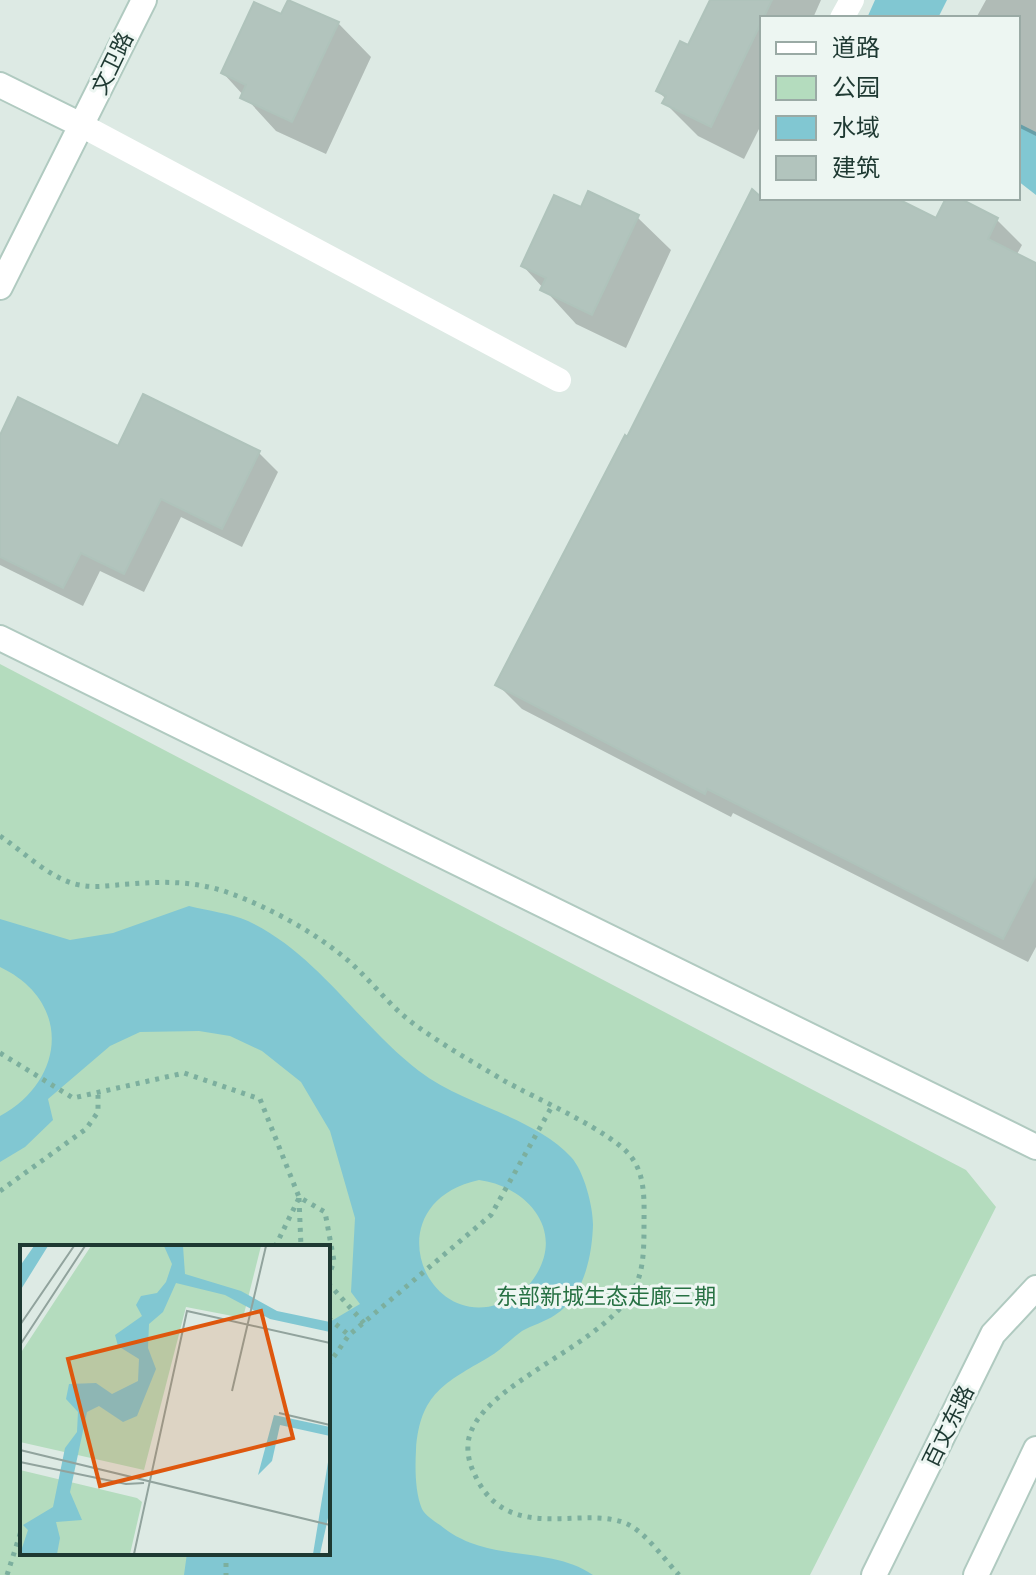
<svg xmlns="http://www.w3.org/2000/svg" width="1036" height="1575" viewBox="0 0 1036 1575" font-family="'Archivo Narrow','Noto Sans SC',sans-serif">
	<rect width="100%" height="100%" fill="#ddeae4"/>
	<path fill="#b4dcbe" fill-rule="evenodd" d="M 0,664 L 966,1170 L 996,1207 L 810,1575 L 0,1575 ZM 22,1247 L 328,1247 L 328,1553 L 22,1553 Z"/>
	<path fill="#81c7d2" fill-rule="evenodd" d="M 875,0 L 947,0 L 938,18 L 867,18 Z
		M 1018,123 L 1036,132 L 1036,195 L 1018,181 Z
		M 189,906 C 208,911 230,913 248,921 C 318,954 359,1025 419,1071 C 465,1106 533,1116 571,1157 C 584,1171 593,1206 593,1225 C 592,1256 584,1297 555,1315 C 545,1322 532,1325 522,1331 C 511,1339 501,1350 489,1357 C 445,1383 420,1393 416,1450 C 415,1468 415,1492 422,1509 C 425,1515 434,1521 440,1525 C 488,1565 548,1544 593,1575 L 184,1575 L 187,1553 L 328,1553 L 328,1323 L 360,1304 L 351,1292 L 355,1218 L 330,1131 L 301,1082 L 262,1051 L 230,1036 L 199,1031 L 140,1032 L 110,1046 L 48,1099 L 53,1120 L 25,1147 L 0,1162 L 0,1116 C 66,1080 72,1001 0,967 L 0,919 L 70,940 L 113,933 ZM 479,1180 C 525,1186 565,1228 536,1275 C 527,1290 515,1298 499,1304 C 423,1330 375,1203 479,1180 Z"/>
	<path fill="#0003" d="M 712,0 L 821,0 L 813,18 L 762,18 L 762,123 L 744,159 L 698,136 L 664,102 L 666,99 L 658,91 L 689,48 Z
		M 986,0 L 1036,0 L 1036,136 L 1018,127 L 1018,18 L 976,18 Z
		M 290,1 L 338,23 L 371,57 L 326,154 L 276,131 L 223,73 L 282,17 Z
		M 753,192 L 762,198 L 892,198 L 937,221 L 949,198 L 954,198 L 997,220 L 1022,245 L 1016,256 L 1036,266 L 1036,947 L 1028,962 L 733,813 L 731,817 L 522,709 L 497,684 L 628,440 Z
		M 637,217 L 671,250 L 626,348 L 576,324 L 523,266 Z
		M 144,396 L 259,453 L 278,472 L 242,547 L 181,517 L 144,592 L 100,571 L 83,606 L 0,565 L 0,440 L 118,448 Z"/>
	<path fill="#b2c4bd" stroke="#afc3bb" stroke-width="2" d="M 288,0 L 339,22 L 292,122 L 240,98 L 246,85 L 221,73 L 254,2 L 281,14 Z
		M 710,0 L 772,0 L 711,127 L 662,103 L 666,96 L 656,91 L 680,41 L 688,45 Z
		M 752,189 L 762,198 L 896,198 L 936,218 L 946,198 L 959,198 L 998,218 L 988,239 L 1036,263 L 1036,875 L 1003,939 L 707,789 L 705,794 L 495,685 L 625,435 L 627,437 Z
		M 588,191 L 639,215 L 592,315 L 540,290 L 546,278 L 521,266 L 554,195 L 581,207 Z
		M 143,394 L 260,451 L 222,529 L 161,499 L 124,574 L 81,553 L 63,588 L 0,557 L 0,435 L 18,397 L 118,446 Z"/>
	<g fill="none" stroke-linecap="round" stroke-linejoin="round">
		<g stroke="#b0cac0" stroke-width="28">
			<path id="secondary" d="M 0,85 L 81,125
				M 0,287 L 144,0
				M 0,638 L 1036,1147
				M 874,1575 L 993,1334 L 1036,1288
				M 976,1575 L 1036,1449"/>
		</g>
		<path stroke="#7caf9e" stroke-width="5" stroke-dasharray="4 6" stroke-linecap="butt" d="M 0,836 C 24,852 47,876 75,884 C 95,889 110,885 130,884 C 165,881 198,881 232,894 C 270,908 314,932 345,958 C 368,977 386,1002 410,1021 C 439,1043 471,1061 503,1080 C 534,1098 614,1132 632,1158 C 646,1177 644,1204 644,1225 C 644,1243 644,1263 638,1280 C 617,1344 473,1383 468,1444 C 467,1459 472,1470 479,1483 C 515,1545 589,1502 631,1526 C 648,1536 665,1560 679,1575
			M 0,1053 L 73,1098 L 184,1073 L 260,1099 L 299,1197 L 325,1212 L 334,1261 L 328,1278
			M 0,1191 L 86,1129 L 98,1112 L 98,1095
			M 299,1198 L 301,1247
			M 275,1247 L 299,1198
			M 328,1283 L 364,1323
			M 328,1318 L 349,1335
			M 328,1365 L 349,1335 L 491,1215 L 551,1108
			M 226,1553 L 226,1575
			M 7,1575 L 22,1528"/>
		<path stroke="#fff" stroke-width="24" d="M 842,18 L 852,0
			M 81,125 L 559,380"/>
		<use href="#secondary" stroke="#fff" stroke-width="24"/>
	</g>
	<g text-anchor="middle" stroke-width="6" stroke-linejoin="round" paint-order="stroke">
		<g font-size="22" fill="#1e3932" stroke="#edf6f2">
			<text transform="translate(112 63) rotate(-64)" y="8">文卫路</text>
			<text transform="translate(948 1426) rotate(-64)" y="8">百丈东路</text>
		</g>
		<g font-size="22" fill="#277143" stroke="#edf6f2">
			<text x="606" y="1304">东部新城生态走廊三期</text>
		</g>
	</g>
	<g transform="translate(20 1245)">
		<rect width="310" height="310" fill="#ddeae4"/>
		<path d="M 71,1 L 241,1 L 223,73 L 166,62 L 124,225 L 0,197 L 0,109 ZM 0,225 L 117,253 L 122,257 L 110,309 L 0,309 Z" fill="#b4dcbe"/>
		<path d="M 14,1 L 28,1 L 0,46 L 0,21 ZM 144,1 L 163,1 L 165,29 L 221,46 L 257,66 L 310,77 L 310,87 L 250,74 L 205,50 L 156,38 L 143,67 L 129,79 L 128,103 L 136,124 L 117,171 L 103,177 L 79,161 L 67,167 L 50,247 L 62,275 L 36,277 L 40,293 L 37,309 L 0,309 L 8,285 L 3,280 L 33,262 L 45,203 L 57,187 L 58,167 L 46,154 L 49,139 L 76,138 L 92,149 L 118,136 L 119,114 L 98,101 L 95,90 L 122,71 L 116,60 L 121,51 L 137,48 L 146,37 L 152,19 ZM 254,170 L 310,182 L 310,191 L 260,180 L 252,216 L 238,230 ZM 310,205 L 310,264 L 300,309 L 293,309 Z" fill="#81c7d2"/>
		<path fill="none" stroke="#91a39d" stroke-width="2" d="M 0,80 L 54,1M 0,100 L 65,1M 212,146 L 246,1M 259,168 L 310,180M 0,205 L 310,280M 0,217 L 106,239 L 124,238M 114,309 L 167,66 L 310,98"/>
		<path fill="#de570e" fill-opacity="0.15" stroke="#de570e" stroke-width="4" d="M 241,66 L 273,193 L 80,241 L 48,114 Z"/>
		<rect width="310" height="310" fill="none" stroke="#1e3932" stroke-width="4"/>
	</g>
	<rect x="760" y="16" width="260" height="184" fill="#edf6f2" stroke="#9aaaa5" stroke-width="2"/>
	<rect x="776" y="42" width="40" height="12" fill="#ffffff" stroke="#9aaaa5" stroke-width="2"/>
	<text x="832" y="56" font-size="24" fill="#1e3932">道路</text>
	<rect x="776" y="76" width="40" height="24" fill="#b4dcbe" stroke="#9aaaa5" stroke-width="2"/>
	<text x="832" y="96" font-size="24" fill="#1e3932">公园</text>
	<rect x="776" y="116" width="40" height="24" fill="#81c7d2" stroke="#9aaaa5" stroke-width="2"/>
	<text x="832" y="136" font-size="24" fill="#1e3932">水域</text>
	<rect x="776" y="156" width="40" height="24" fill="#b2c4bd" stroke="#9aaaa5" stroke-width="2"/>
	<text x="832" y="176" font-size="24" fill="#1e3932">建筑</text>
</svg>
